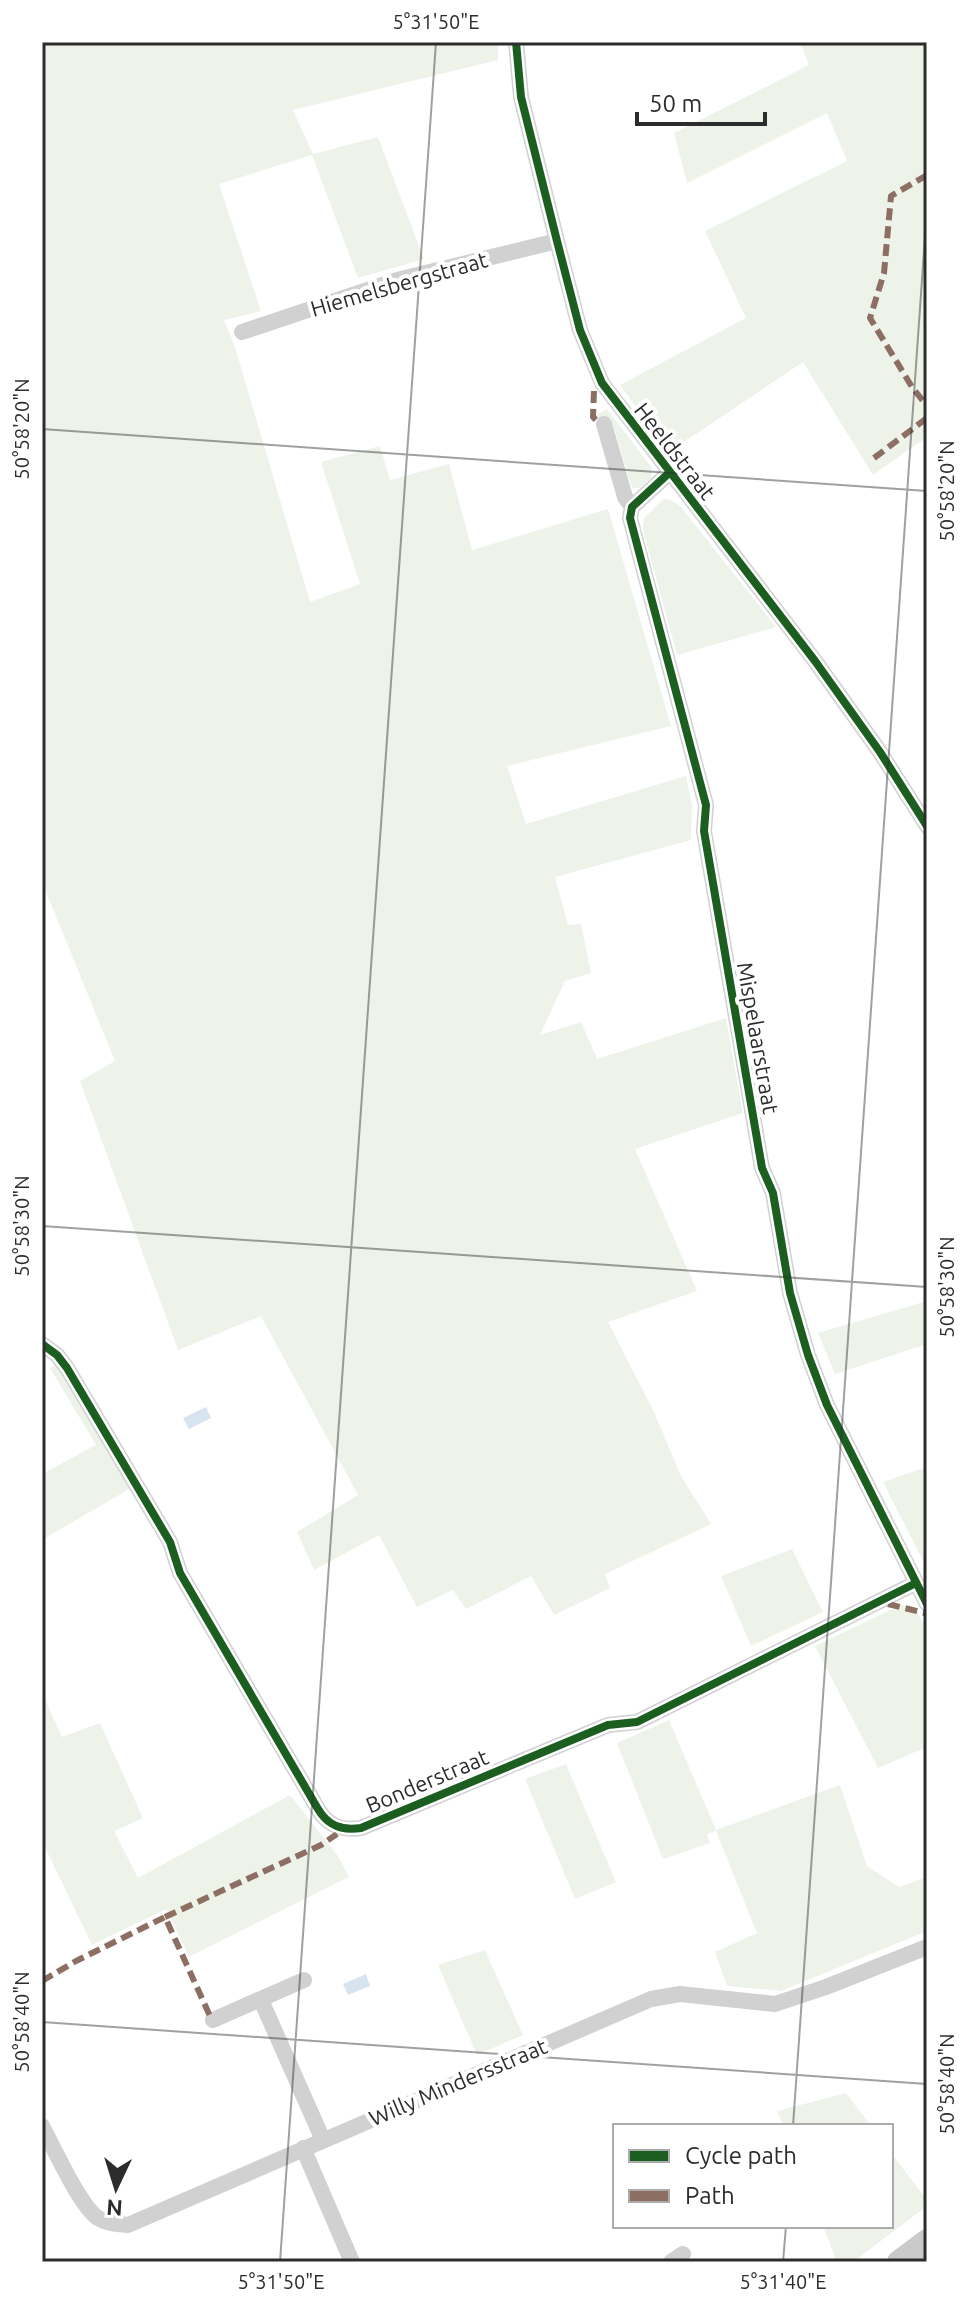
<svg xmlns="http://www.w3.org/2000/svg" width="969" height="2304" viewBox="0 0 969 2304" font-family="Ubuntu,sans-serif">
	<rect width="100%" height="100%" fill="#fff"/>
	<path fill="#eef3ea" d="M 42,42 L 498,42 L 498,60 L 293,110 L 313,154 L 378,137 L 424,259 L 358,278 L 312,155 L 219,184 L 261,311 L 224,320 L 235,347 L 310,602 L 360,584 L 321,462 L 380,446 L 390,480 L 449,464 L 472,550 L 608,509 L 671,726 L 507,766 L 526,824 L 686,776 L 692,806 L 691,840 L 555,877 L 568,925 L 581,924 L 591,973 L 565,981 L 540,1035 L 581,1022 L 597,1059 L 726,1018 L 743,1113 L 635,1149 L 697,1291 L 608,1322 L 654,1412 L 681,1476 L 711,1524 L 605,1574 L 610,1588 L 554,1615 L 531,1576 L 466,1609 L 453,1590 L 417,1607 L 379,1535 L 314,1570 L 297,1532 L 358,1495 L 261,1316 L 178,1350 L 80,1081 L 115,1061 L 42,882 Z
		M 800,42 L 927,42 L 927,437 L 873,475 L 803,362 L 669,452 L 620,385 L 746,318 L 705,231 L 847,161 L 827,113 L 687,183 L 674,133 L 809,65 Z
		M 607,409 L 652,468 L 651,478 L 639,488 L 633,488 L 630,482 L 613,424 L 595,416 Z
		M 663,499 L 671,500 L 681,507 L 776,627 L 677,655 L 643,530 L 644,518 Z
		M 927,1301 L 927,1344 L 835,1374 L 818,1333 Z
		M 58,1365 L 131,1488 L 42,1540 L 42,1474 L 96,1445 L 50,1368 Z
		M 927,1467 L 927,1569 L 883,1482 Z
		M 792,1549 L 823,1612 L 751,1646 L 721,1576 Z
		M 901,1605 L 915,1607 L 927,1630 L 927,1747 L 878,1768 L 815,1646 Z
		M 42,1693 L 62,1737 L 100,1723 L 143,1818 L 114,1831 L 138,1878 L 290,1795 L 338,1856 L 349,1877 L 189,1957 L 166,1909 L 92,1945 L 42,1841 Z
		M 669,1720 L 716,1830 L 840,1785 L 867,1866 L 899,1887 L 927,1877 L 927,1931 L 781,1991 L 727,1986 L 715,1952 L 757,1933 L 716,1831 L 707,1834 L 710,1843 L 663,1859 L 617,1743 Z
		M 566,1764 L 616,1882 L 575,1899 L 525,1779 Z
		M 485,1950 L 523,2035 L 477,2055 L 438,1965 Z
		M 846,2093 L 871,2126 L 784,2126 L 777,2111 Z
		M 891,2153 L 927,2200 L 927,2206 L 853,2262 L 837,2262 L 823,2226 L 891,2226 Z"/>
	<path fill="#d7e4f0" d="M 206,1407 L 211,1418 L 189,1429 L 183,1418 Z
		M 366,1974 L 370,1986 L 348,1995 L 343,1984 Z"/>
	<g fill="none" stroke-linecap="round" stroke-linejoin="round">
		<path stroke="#d1d1d1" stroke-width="16" d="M 516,42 L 521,97 L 557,241 L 580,330 L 602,383 L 815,661 L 880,752 L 927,826
			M 242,332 L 397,280 L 557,241
			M 604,424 L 625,497 L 632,507
			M 669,473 L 632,507 L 630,518 L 706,805 L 704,831 L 762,1168 L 773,1193 L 790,1293 L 808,1355 L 827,1405 L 927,1604
			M 42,1344 L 57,1355 L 67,1368 L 170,1542 L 180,1573 L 318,1809 C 328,1826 342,1831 361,1828 L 608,1725 L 637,1722 L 916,1583
			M 261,2000 L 323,2140
			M 213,2020 L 304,1980
			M 42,2126 C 54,2148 80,2206 98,2218 C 107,2224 118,2224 128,2225 L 651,1999 L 680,1994 L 775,2004 L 826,1987 L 927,1947
			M 303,2148 L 352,2262
			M 671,2262 L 683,2254"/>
		<path stroke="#cacaca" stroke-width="24" d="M 899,2262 L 927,2241"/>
		<path stroke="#8d6e63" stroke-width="6" stroke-dasharray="12 6" stroke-linecap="butt" d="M 927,175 L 891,196 L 884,273 L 870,318 L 912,387 L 927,406
			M 594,391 L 593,417 L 596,420
			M 874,458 L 927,418
			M 888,1604 L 925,1613
			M 165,1917 L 321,1845 L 337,1834
			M 42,1981 L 76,1961 L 165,1917 L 210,2016"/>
		<g stroke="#fff" stroke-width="13">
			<path id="cycleway" d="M 516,42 L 521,97 L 557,241 L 580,330 L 602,383 L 815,661 L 880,752 L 927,826
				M 669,473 L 632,507 L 630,518 L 706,805 L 704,831 L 762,1168 L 773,1193 L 790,1293 L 808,1355 L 827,1405 L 927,1604
				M 42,1344 L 57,1355 L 67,1368 L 170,1542 L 180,1573 L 318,1809 C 328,1826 342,1831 361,1828 L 608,1725 L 637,1722 L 916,1583"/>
		</g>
		<use href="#cycleway" stroke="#1b5e20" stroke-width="8"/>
	</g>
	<path fill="none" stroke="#2c2c2c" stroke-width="2" stroke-opacity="0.45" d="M 42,429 L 927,491M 42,1226 L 927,1287M 42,2022 L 927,2084M 793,2126 L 927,208M 280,2262 L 436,42M 783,2262 L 786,2226"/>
	<g text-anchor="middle" stroke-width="8" stroke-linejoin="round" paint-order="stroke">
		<g font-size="22" fill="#2c2c2c" stroke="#fff">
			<text transform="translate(399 284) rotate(-16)" y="8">Hiemelsbergstraat</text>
			<text transform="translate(675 451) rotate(52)" y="8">Heeldstraat</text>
			<text transform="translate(758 1038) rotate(80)" y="8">Mispelaarstraat</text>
			<text transform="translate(427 1781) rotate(-23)" y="8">Bonderstraat</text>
			<text transform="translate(458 2082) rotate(-23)" y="8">Willy Mindersstraat</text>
		</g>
	</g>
	<rect width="969" height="2304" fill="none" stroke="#ffffff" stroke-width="88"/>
	<rect x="613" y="2124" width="280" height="104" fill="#ffffff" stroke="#ababab" stroke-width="2"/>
	<rect x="629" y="2150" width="40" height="12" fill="#1b5e20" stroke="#ababab" stroke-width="2"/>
	<text x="685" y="2164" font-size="24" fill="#2c2c2c">Cycle path</text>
	<rect x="629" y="2190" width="40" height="12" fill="#8d6e63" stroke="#ababab" stroke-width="2"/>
	<text x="685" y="2204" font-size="24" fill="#2c2c2c">Path</text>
	<g transform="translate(116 2188) rotate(184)" stroke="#ffffff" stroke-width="6" paint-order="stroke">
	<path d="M0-6L14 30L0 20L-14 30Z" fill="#2c2c2c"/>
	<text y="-12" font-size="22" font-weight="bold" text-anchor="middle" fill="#2c2c2c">N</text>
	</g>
	<path d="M637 112v12h128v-12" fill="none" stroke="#2c2c2c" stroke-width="4"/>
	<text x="649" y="112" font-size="24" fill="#2c2c2c" stroke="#ffffff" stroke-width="6" paint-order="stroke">50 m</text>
	<rect x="44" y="44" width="881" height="2216" fill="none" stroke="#2c2c2c" stroke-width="3"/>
	<g font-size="20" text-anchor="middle" fill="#2c2c2c">
		<text x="436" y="29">5°31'50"E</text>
		<text transform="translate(22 429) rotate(-90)" y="7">50°58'20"N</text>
		<text transform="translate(947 491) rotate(-90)" y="7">50°58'20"N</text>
		<text transform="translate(22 1226) rotate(-90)" y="7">50°58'30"N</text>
		<text transform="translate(947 1287) rotate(-90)" y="7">50°58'30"N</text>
		<text transform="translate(22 2022) rotate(-90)" y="7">50°58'40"N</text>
		<text transform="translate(947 2084) rotate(-90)" y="7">50°58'40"N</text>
		<text x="281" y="2289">5°31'50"E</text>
		<text x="783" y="2289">5°31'40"E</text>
	</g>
</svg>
